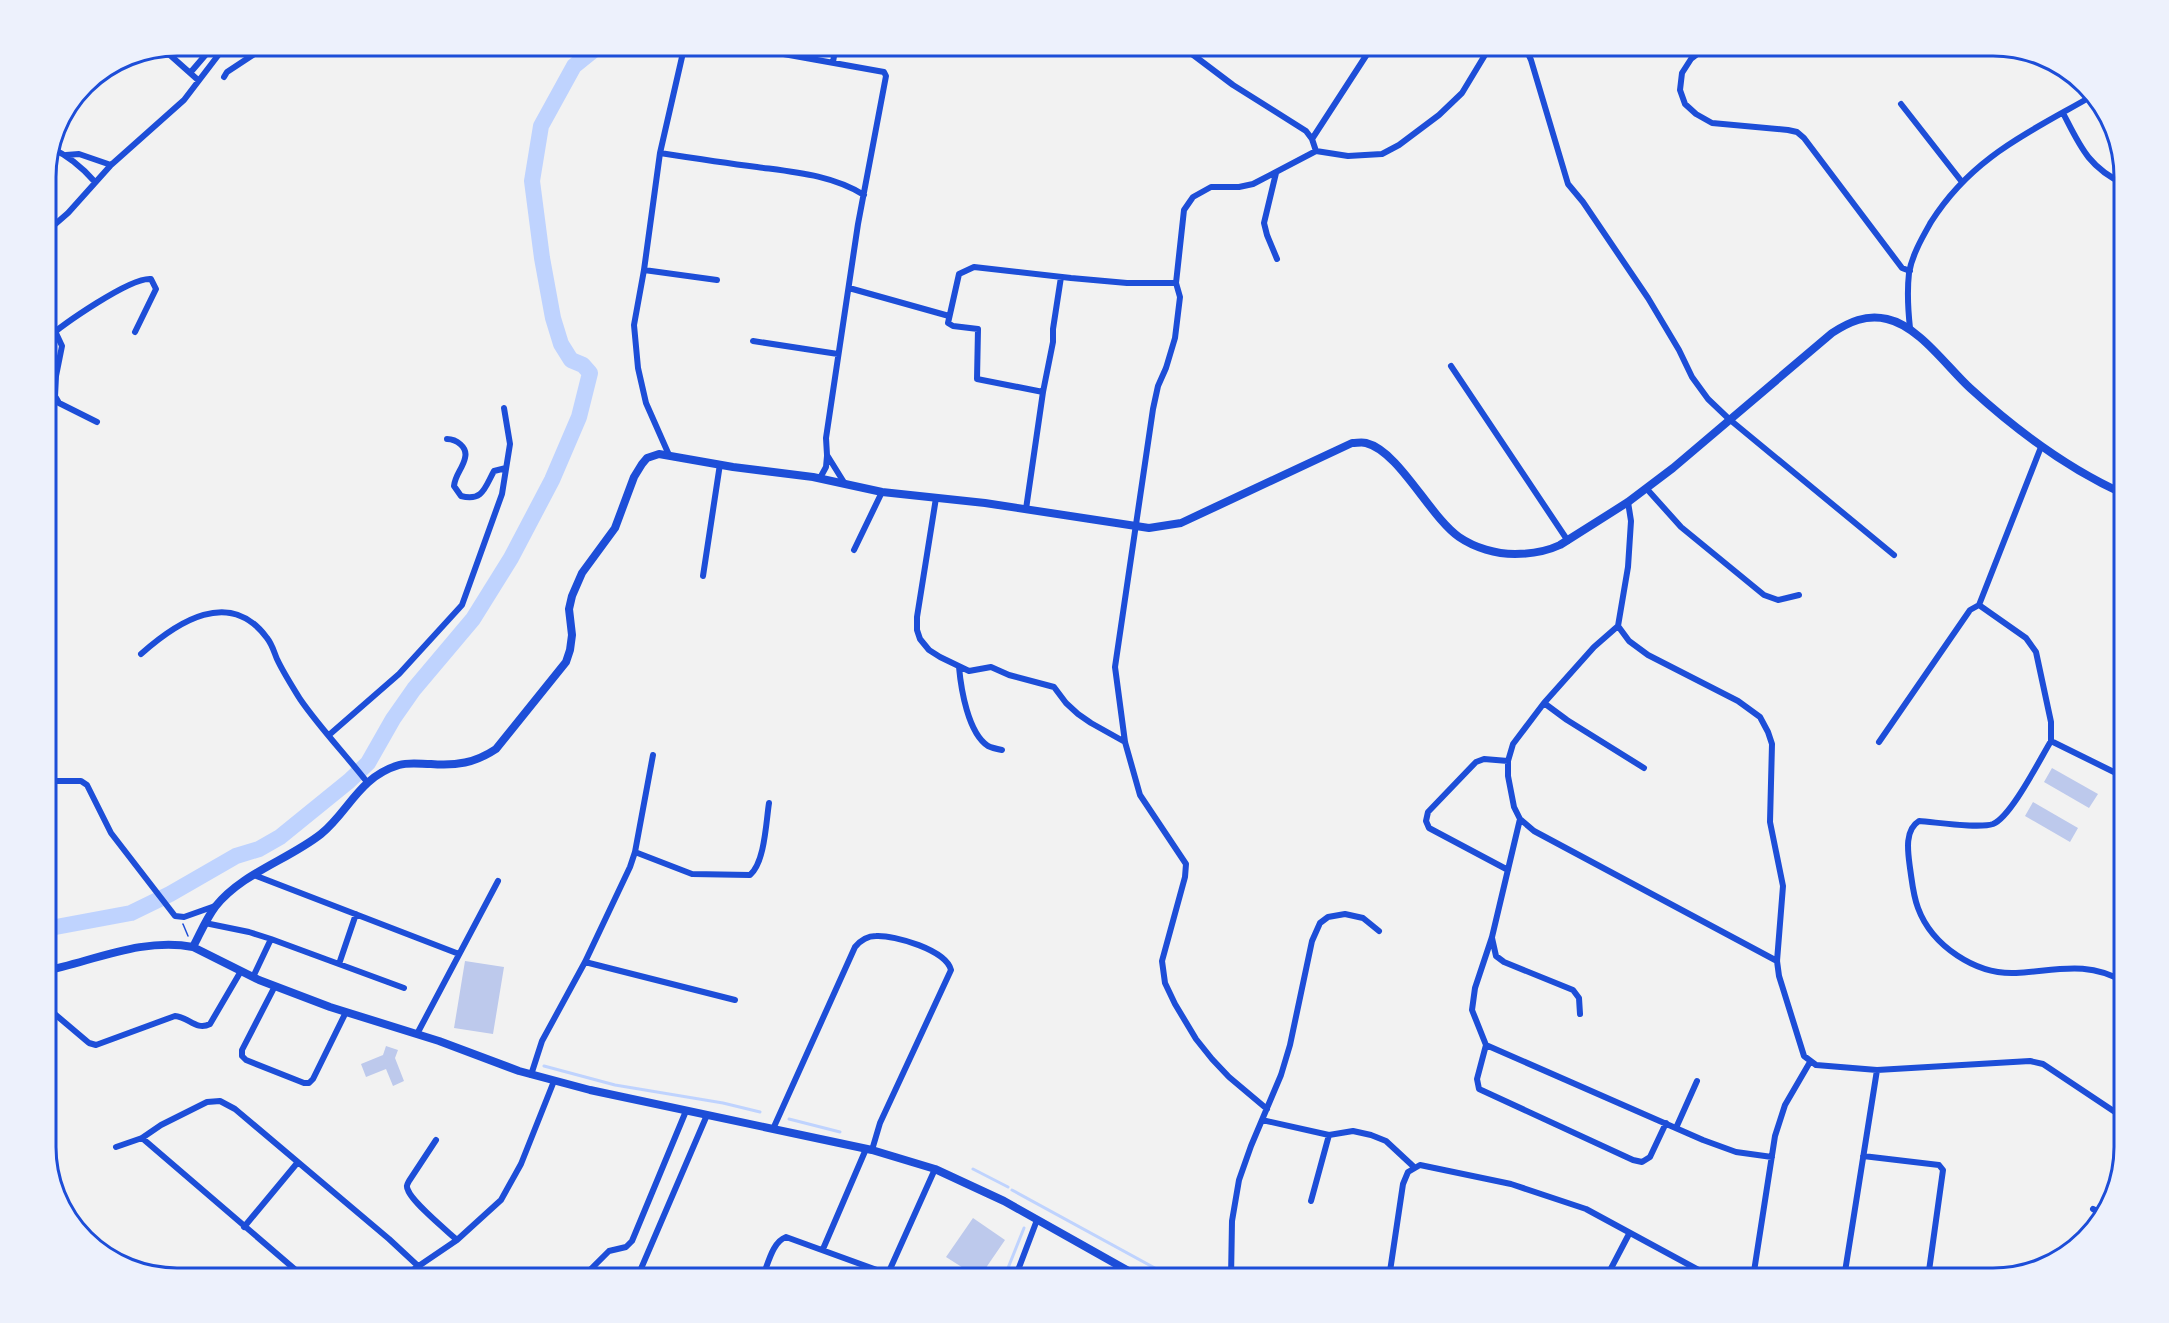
<svg xmlns="http://www.w3.org/2000/svg" width="2169" height="1323" viewBox="0 0 2169 1323" font-family="'Crimson Pro',serif">
	<rect width="100%" height="100%" fill="#f2f2f2"/>
	<g fill="none" stroke-linecap="round" stroke-linejoin="round">
		<path stroke="#bfd3fe" stroke-width="3" d="M 544,1066 L 615,1085 L 723,1103 L 760,1112
			M 789,1119 L 840,1132
			M 973,1169 L 1008,1187
			M 1012,1190 L 1173,1278
			M 1004,1278 L 1024,1228"/>
		<path stroke="#bfd3fe" stroke-width="16" d="M 45,929 L 131,913 L 170,894 L 236,856 L 259,849 L 280,837 L 349,781 L 368,763 L 393,719 L 414,689 L 473,619 L 511,558 L 552,480 L 579,417 L 590,373 L 583,365 L 571,360 L 561,344 L 553,318 L 542,258 L 532,181 L 541,126 L 574,66 L 600,45"/>
	</g>
	<path fill="#bdc9ec" d="M 2052,768 L 2098,794 L 2089,808 L 2044,782 Z
		M 2033,802 L 2078,828 L 2070,842 L 2025,816 Z
		M 465,961 L 504,967 L 493,1034 L 454,1028 Z
		M 386,1046 L 398,1050 L 395,1058 L 404,1081 L 393,1086 L 386,1069 L 366,1077 L 361,1064 L 383,1055 Z
		M 973,1218 L 1005,1240 L 979,1278 L 946,1257 Z"/>
	<g fill="none" stroke-linecap="round" stroke-linejoin="round">
		<path stroke="#1d4ed8" stroke-width="1.5" d="M 183,924 L 188,936"/>
		<path stroke="#1d4ed8" stroke-width="6" d="M 1180,45 L 1233,85 L 1306,131 L 1312,139 L 1316,151
			M 1524,45 L 1531,60 L 1568,184 L 1583,202 L 1648,298 L 1679,350 L 1692,377 L 1708,399 L 1729,419 L 1894,555
			M 1709,45 L 1691,59 L 1682,73 L 1680,90 L 1685,104 L 1696,114 L 1712,123 L 1788,130 L 1797,132 L 1804,138 L 1902,268 L 1910,271
			M 162,48 L 198,80
			M 778,53 L 884,72 L 886,76 L 858,224 L 826,438 L 827,455 L 845,484
			M 833,62 L 836,45
			M 190,73 L 214,45
			M 224,77 L 227,72 L 268,45
			M 1901,104 L 1962,182
			M 2063,113 C 2080,146 2088,167 2124,184
			M 1312,139 L 1373,45
			M 51,148 C 69,156 82,167 95,182
			M 660,153 C 692,158 725,163 757,167 C 794,172 832,175 864,195
			M 66,155 L 79,154 L 111,165
			M 1276,173 L 1264,223 L 1267,235 L 1277,259
			M 45,233 L 68,213 L 111,165 L 184,100 L 226,45
			M 644,270 L 717,280
			M 849,288 L 949,316
			M 1910,328 C 1908,310 1907,291 1909,273 C 1912,255 1922,238 1931,222 C 1972,157 2028,133 2092,96
			M 55,331 L 62,346 L 56,376 L 55,396 L 59,403 L 97,422
			M 45,340 C 62,325 130,277 151,279 L 156,289 L 135,332
			M 753,341 L 838,354
			M 1451,366 L 1568,541
			M 1043,392 L 977,379 L 978,329 L 953,326 L 948,323 L 959,274 L 974,267 L 1071,278 L 1127,283 L 1176,283
			M 447,439 C 456,439 468,447 465,458 C 463,468 455,475 454,486 L 461,496 C 483,502 485,487 494,471 L 506,468
			M 669,455 L 646,403 L 638,368 L 634,325 L 644,270 L 660,153 L 682,57
			M 820,478 L 826,467 L 827,456
			M 1646,488 L 1681,527 L 1764,595 L 1778,600 L 1799,595
			M 936,498 L 917,617 L 917,630 L 920,639 L 929,650 L 940,657 L 969,671 L 991,667 L 1009,675 L 1054,687 L 1066,703 L 1078,714 L 1091,723 L 1125,742
			M 1628,502 L 1631,521 L 1628,567 L 1618,626 L 1594,647 L 1544,703 L 1513,744 L 1508,761 L 1508,776 L 1514,807 L 1520,819 L 1534,831 L 1777,961
			M 1026,509 L 1043,392 L 1053,342 L 1053,329 L 1061,277
			M 854,550 L 882,492
			M 703,576 L 720,464
			M 1979,605 L 2026,638 L 2036,652 L 2051,722 L 2051,741
			M 1618,626 L 1629,641 L 1648,655 L 1738,701 L 1760,717 L 1768,732 L 1772,744 L 1770,822 L 1783,886 L 1777,961 L 1779,976 L 1804,1056 L 1816,1065 L 1877,1070 L 2030,1061 L 2043,1064 L 2124,1118
			M 141,654 C 177,622 230,587 267,638 C 272,644 274,652 277,659 C 283,672 292,686 300,699 C 320,728 345,754 367,782
			M 959,667 C 961,689 968,733 988,746 C 992,748 997,749 1002,750
			M 1544,703 L 1567,720 L 1644,768
			M 329,735 L 399,674 L 462,605 L 502,494 L 510,444 L 504,408
			M 1879,742 L 1970,610 L 1979,605 L 2041,447
			M 2124,777 L 2051,741 C 2040,759 2011,817 1993,824 C 1979,829 1935,822 1919,821 C 1904,830 1908,853 1910,868 C 1912,881 1913,895 1918,908 C 1932,946 1976,975 2016,973 C 2055,971 2087,960 2124,982
			M 45,781 L 81,781 L 87,785 L 111,833 L 175,916 L 184,917 L 215,906
			M 1520,819 L 1492,937 L 1475,988 L 1472,1010 L 1486,1045 L 1703,1140 L 1736,1152 L 1772,1157
			M 635,852 L 692,874 L 750,875 C 765,862 766,822 769,803
			M 1508,870 L 1429,828 L 1426,821 L 1428,812 L 1476,762 L 1484,759 L 1508,761
			M 254,875 L 459,954
			M 205,923 L 249,932 L 271,939
			M 1492,938 L 1496,956 L 1504,962 L 1573,990 L 1579,998 L 1580,1014
			M 585,962 L 735,1000
			M 339,964 L 356,914
			M 253,977 L 271,939 L 404,988
			M 275,986 L 242,1050 L 242,1056 L 246,1060 L 304,1083 L 309,1083 L 313,1079 L 346,1012
			M 50,1010 L 89,1043 L 96,1045 L 175,1016 C 189,1017 196,1031 210,1024 L 241,971
			M 417,1034 L 498,881
			M 1486,1045 L 1477,1079 L 1479,1089 L 1633,1160 L 1642,1162 L 1650,1157 L 1666,1123
			M 531,1075 L 542,1041 L 585,962 L 630,867 L 635,852 L 653,755
			M 1267,1109 L 1229,1077 L 1212,1059 L 1196,1039 L 1175,1004 L 1165,983 L 1162,961 L 1185,877 L 1186,864 L 1140,795 L 1125,742 L 1115,667 L 1153,409 L 1158,386 L 1166,368 L 1175,338 L 1180,297 L 1176,283 L 1184,210 L 1193,197 L 1211,187 L 1239,187 L 1253,184 L 1316,151 L 1348,156 L 1382,154 L 1399,145 L 1439,115 L 1462,93 L 1491,45
			M 1262,1120 L 1329,1135 L 1353,1131 L 1371,1135 L 1386,1141 L 1414,1167
			M 1676,1128 L 1697,1081
			M 773,1129 L 855,947 C 860,941 868,936 876,936 C 895,935 946,950 951,970 L 880,1123 L 872,1150
			M 142,1138 L 305,1278
			M 436,1140 L 409,1181 C 407,1185 406,1186 408,1190 C 412,1202 446,1230 457,1240
			M 116,1147 L 142,1138 L 161,1125 L 207,1102 L 220,1101 L 235,1109 L 389,1239 L 431,1278
			M 1863,1156 L 1939,1165 L 1943,1170 L 1928,1278
			M 1311,1201 L 1329,1135
			M 2093,1209 L 2104,1215
			M 244,1227 L 298,1162
			M 823,1249 L 866,1149
			M 401,1278 L 457,1240 L 501,1200 L 521,1164 L 554,1081
			M 582,1278 L 609,1251 L 626,1247 L 632,1241 L 686,1111
			M 637,1278 L 707,1115
			M 762,1278 C 768,1265 772,1242 786,1237 L 888,1274
			M 886,1278 L 935,1169
			M 1015,1278 L 1037,1220
			M 1231,1278 L 1232,1221 L 1239,1180 L 1251,1146 L 1281,1075 L 1290,1045 L 1312,941 L 1320,923 L 1328,917 L 1345,914 L 1363,918 L 1379,931
			M 1389,1278 L 1403,1184 L 1408,1172 L 1420,1165 L 1511,1184 L 1586,1209 L 1704,1273 L 1724,1278
			M 1606,1278 L 1629,1234
			M 1753,1278 L 1775,1136 L 1785,1105 L 1810,1062
			M 1844,1278 L 1877,1070"/>
		<path stroke="#1d4ed8" stroke-width="8" d="M 193,947 C 200,934 206,919 215,907 C 242,873 288,860 321,834 C 349,811 359,777 399,765 C 409,762 421,764 431,764 C 456,766 475,763 496,749 L 566,662 L 570,650 L 572,635 L 569,609 L 572,596 L 582,573 L 615,528 L 634,477 L 642,464 L 647,458 L 659,454 L 733,467 L 813,477 L 882,492 L 985,503 L 1149,528 L 1181,523 L 1352,443 C 1357,443 1362,442 1366,443 C 1399,451 1430,517 1459,537 C 1475,548 1496,554 1515,554 C 1531,554 1545,552 1560,545 L 1628,502 L 1673,468 L 1832,333 C 1849,322 1866,314 1887,319 C 1919,326 1947,367 1970,388 C 2017,431 2066,468 2124,494
			M 45,971 C 93,961 144,937 193,947 L 259,980 L 330,1007 L 439,1041 L 519,1071 L 590,1090 L 872,1150 L 935,1169 L 1004,1201 L 1141,1278"/>
	</g>
	<path d="M0 0H2169V1323H0ZM177 56H1993A121 121 0 0 1 2114 177V1147A121 121 0 0 1 1993 1268H177A121 121 0 0 1 56 1147V177A121 121 0 0 1 177 56Z" fill="#edf1fc" fill-rule="evenodd"/>
	<path fill="none" stroke="#1d4ed8" stroke-width="3" d="M177 56H1993A121 121 0 0 1 2114 177V1147A121 121 0 0 1 1993 1268H177A121 121 0 0 1 56 1147V177A121 121 0 0 1 177 56Z"/>
</svg>
